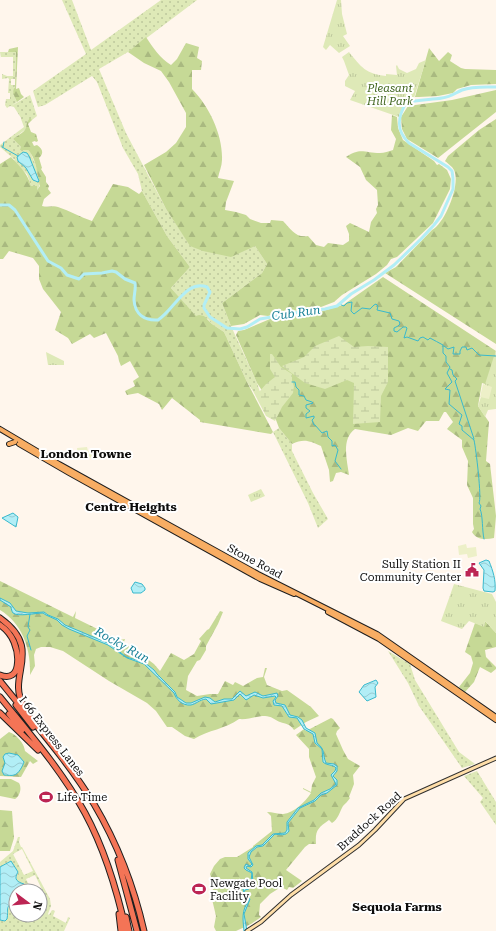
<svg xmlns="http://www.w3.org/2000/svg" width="496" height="931" viewBox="0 0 496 931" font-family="'Roboto Serif',serif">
	<defs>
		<pattern id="grass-dots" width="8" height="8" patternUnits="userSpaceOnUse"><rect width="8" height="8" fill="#dee9b7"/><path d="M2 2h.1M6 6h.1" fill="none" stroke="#bdc79c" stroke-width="1.8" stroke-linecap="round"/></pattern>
		<pattern id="forest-firs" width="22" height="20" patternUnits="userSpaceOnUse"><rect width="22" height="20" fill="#c6d996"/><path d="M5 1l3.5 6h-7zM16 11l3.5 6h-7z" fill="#a9b980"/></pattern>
		<pattern id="wetland-marsh" width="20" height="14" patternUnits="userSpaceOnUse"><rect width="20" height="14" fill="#dee9b7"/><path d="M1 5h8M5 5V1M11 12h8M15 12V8" fill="none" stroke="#bdc79c"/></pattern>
		<pattern id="park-tufts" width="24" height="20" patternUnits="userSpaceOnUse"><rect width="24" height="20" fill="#dee9b7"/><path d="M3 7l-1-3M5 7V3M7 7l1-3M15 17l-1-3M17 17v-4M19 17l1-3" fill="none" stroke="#bdc79c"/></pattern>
		<pattern id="water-waves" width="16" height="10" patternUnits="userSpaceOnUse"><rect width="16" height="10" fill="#b2eef6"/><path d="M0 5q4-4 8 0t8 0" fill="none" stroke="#98cbd2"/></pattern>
	</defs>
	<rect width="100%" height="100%" fill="#fff6ec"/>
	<path fill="url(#grass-dots)" fill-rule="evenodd" d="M 62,0 L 72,0 L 91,50 L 161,0 L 197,0 L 128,52 L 99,69 L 126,133 L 166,209 L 190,245 L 209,252 L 255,246 L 267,264 L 262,273 L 222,303 L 231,326 L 257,383 L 260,392 L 253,391 L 247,382 L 224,332 L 212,324 L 208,319 L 196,317 L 171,288 L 190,267 L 167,236 L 142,191 L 138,174 L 123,148 L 97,82 L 92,76 L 45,105 L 38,107 L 33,91 L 86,54 Z
		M 0,52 L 16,52 L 15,79 L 11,79 L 11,85 L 15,85 C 14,93 13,95 17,102 L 11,106 L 30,95 L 37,116 L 32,120 L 29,119 L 26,129 L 13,139 L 21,147 L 21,150 L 28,150 L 31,153 C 34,163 45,182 37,190 L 37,186 L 31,186 L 27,174 L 12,161 L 15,160 L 0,147 L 0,145 L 24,127 L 21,119 L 21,118 L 14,107 L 10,106 L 7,108 L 5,105 L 6,99 L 10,99 L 10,93 L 8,93 L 9,79 L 8,78 L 2,79 L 2,74 L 7,76 L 13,76 L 13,57 L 1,57 L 1,58 Z
		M 279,428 L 292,444 L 292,451 L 313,493 L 328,519 L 318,528 L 308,503 L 273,432 Z
		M 388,651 L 410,664 L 415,680 L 459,752 L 475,764 L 462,768 L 419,706 L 408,683 Z
		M 477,771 L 496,802 L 496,825 L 480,802 L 483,798 L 464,776 Z
		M 18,837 L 20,837 L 19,842 L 21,847 L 22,847 L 50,899 L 51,906 L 48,914 L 49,915 L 52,910 L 55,911 L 53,916 L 66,923 L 68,917 L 70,918 L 64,931 L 0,931 L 0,920 L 5,921 L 9,905 L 16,901 L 16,915 L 40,915 L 40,901 L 46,898 L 35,875 L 26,879 L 32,891 L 28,891 L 24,884 L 19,883 L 16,879 L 18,872 L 10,861 L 0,867 L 0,862 L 13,851 ZM 22,849 L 33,871 L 24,875 L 13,854 Z"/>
	<path fill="url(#forest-firs)" d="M 146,37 C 153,48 160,58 171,65 L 177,59 L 186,43 L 199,47 L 197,58 L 202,61 L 201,70 L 192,70 L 192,89 C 209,106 223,135 222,160 C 222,166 219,172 218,178 L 234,181 L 226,202 L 225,210 L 236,212 L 246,215 L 250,219 L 261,223 L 270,223 L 271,220 L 283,221 C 291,229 295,238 308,236 L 316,245 L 324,247 L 328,243 L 343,245 L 349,241 L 349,234 L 346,226 L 350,223 L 369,232 L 371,222 L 377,213 L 376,209 L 378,205 L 377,190 L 366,180 L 360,167 L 346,157 C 360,147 365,153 380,153 C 384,153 389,151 393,150 L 396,139 L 391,130 L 392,115 L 397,117 L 398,128 L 403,140 L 434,161 L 437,165 L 439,164 L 447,170 L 451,179 L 450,189 L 433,223 L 397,257 L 391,259 L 387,265 L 376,274 L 342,295 L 334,302 L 321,307 L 277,313 L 268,316 L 260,315 L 244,324 L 231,326 L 222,303 L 262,273 L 267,264 L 255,246 L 231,257 L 203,251 L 190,246 L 166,209 L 144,165 L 166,152 L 176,143 L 186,127 L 186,113 L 169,82 L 161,71 L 144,63 L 128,52 Z
		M 18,47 L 16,89 L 19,88 L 21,94 L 24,97 L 17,102 C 15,97 11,92 15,87 L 16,52 L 8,52 L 9,49 Z
		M 429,48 L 439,61 L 448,52 L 452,55 L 450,61 L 461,68 L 465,69 L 496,70 L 496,84 L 471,85 L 457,89 L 453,93 L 438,96 L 419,97 L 415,97 Z
		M 496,90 L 496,112 L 438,158 L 407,139 L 402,129 L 401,117 L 408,106 L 452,100 Z
		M 30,118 L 32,120 L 28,124 L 31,132 L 36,134 L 38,141 L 36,142 L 35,141 L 32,142 L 34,146 L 37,145 C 43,149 44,153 39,158 L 42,168 L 41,169 L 46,177 L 46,182 L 49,186 L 48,189 L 51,193 L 44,199 L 42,206 C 48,208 53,205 58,207 C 70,211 80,217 92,221 L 113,184 L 128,187 L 139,194 L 142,191 L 167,236 L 190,267 L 171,288 L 196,316 L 199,315 L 204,316 L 212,324 L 224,332 L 247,382 L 273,432 L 271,434 L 200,422 L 200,420 L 172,398 L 162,410 L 159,404 L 138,393 L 127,395 L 125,391 L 135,386 L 133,381 L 139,377 L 130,361 L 121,366 L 119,361 L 118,356 L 106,333 L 94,338 L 90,334 L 72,344 L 68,338 L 55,330 L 61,312 L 43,289 L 39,279 L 39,266 L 33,258 L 9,251 L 3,259 L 0,259 L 0,164 L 11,157 C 20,167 27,172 31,186 L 37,186 L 37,190 L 40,186 C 38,177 36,157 28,150 L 20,150 L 21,147 L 13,139 C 16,136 24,133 26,128 C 27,124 26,124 29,119 Z
		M 496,119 L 496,344 L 385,273 L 396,267 L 432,230 C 445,223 461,184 454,170 C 452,166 448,164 445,161 L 448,156 L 479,130 Z
		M 383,277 L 496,351 L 488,385 L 482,383 L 478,406 L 489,422 L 486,461 L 490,464 L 496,516 L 494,538 C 486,540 476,540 472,532 L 474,529 L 473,524 L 473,498 L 467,485 L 468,461 L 462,447 L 462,440 L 447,429 L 453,422 L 446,412 L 444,412 L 439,421 L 426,421 L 418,431 L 408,428 L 391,435 L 355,429 C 341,439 347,460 349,475 L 341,472 L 336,473 L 333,481 L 330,482 L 329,470 L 321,446 C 310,441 304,438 292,444 L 279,428 L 269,401 L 257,383 L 236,335 L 238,331 L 244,330 L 270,319 L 316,313 L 343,305 Z
		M 0,581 L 73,617 L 76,611 L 75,618 L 120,640 L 125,639 L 124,642 L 140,657 L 146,658 L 154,664 L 160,671 L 171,653 L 184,660 L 194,654 L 201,641 L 199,639 L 207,630 L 209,629 L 220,611 L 223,612 L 218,624 L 206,646 L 206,650 L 200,660 L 197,661 L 188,676 L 186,690 L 197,696 L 210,694 L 218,694 L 225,681 L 233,685 L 235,682 L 243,686 L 257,678 L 263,677 L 265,668 L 267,668 L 264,677 L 267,685 L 282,691 L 287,690 L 311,707 L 319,716 L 306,722 L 294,730 C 290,724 286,724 280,722 C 275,720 271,716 265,716 C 256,716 248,720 239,719 C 226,729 208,730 194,739 L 185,736 L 172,727 L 167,727 L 156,711 L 147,703 L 109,681 L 63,651 L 50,647 L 41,647 L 36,649 L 34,655 L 35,666 L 30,675 C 31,650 23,624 0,610 Z
		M 485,621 L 496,633 L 496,647 L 485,650 L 486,657 L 496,667 L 496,669 L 491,673 L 480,667 L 474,682 L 465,692 L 459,687 L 470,673 L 473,663 L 471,656 L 465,652 L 475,623 L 484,626 Z
		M 331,718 L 333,719 L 340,728 L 337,731 L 336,734 L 343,750 L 348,759 L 360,766 L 353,775 L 354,784 L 349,797 L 350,798 C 348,801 345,804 343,806 C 340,811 338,820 332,823 L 329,820 C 318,828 315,830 316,844 L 309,844 L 305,847 L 286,870 L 302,881 L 293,888 L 289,887 L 287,890 L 281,887 L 270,894 L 260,904 L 259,915 L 261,917 L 251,924 L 236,931 L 216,931 L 214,927 L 216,916 L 211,895 L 214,886 L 210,874 L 214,866 L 220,859 L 225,857 L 237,857 L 253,847 L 253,846 L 272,831 L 271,816 L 267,812 C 272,812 278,814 283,814 C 294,813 305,802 311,793 L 303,789 L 303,788 L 311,792 L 312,785 L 316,777 L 309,757 L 309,749 L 296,735 L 304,729 L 306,731 Z
		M 9,732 C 17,735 24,743 25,751 L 38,761 L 33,764 L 30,761 L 21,777 L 0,776 L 0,739 Z
		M 0,779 L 11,779 L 19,783 C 22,788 20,796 15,799 L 0,796 Z
		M 0,810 L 12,811 L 14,838 L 10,851 L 0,851 Z"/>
	<path fill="url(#wetland-marsh)" d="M 339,336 L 354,347 L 368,346 L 388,347 L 388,382 L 381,396 L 380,422 L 353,424 L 354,383 L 347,380 L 325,389 L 305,383 L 282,366 L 304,357 L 315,346 Z
		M 270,354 L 272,354 L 281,367 L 292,374 L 292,381 L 294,386 L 293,393 L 282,407 L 275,421 L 266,416 L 253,391 L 260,391 L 266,384 L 275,377 L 270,369 Z"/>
	<path fill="url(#park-tufts)" d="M 337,0 L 341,0 L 342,14 L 347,34 L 343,36 L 350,46 L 339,53 L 330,45 L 326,50 L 323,47 Z
		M 349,52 C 361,67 366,74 386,76 L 386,74 L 397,75 L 396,66 L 397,65 L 399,69 L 407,73 L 416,69 L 419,63 L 426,60 L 414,98 L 410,99 L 399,115 L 399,117 L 350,100 L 355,91 L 345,86 L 345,81 L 349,75 L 344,61 L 342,57 Z
		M 496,350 L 496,409 L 488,410 L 485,417 L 478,406 Z
		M 46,352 L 64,361 L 64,365 L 48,365 Z
		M 261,489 L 265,496 L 251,502 L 248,495 Z
		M 454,584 L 492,594 L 496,602 L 496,633 L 485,621 L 484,627 L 469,621 L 462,629 L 441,621 Z"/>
	<path fill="#edf0c8" d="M 483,384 L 492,387 L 489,399 L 480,397 Z
		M 87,447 L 88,451 L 96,449 L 98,456 L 89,458 L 88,451 L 88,458 L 83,459 L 78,456 L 77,448 Z
		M 466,544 L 467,548 L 476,547 L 477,556 L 468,558 L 467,554 L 459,555 L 458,546 Z"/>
	<path fill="url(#water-waves)" stroke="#39b9cd" d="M 23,152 L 27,153 L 29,156 L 39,181 L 38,182 L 33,180 L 26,168 L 18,161 L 17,157 Z
		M 13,513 L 18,517 L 16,527 L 2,518 Z
		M 486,560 L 489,561 C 493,571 496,580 495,591 L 493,592 L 484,591 L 483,588 L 484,570 L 479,563 Z
		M 135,582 L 142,584 L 145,588 L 145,590 L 141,593 L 133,593 L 131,588 Z
		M 0,598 L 10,603 L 16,611 L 28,613 L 44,612 L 48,615 L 58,619 L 65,625 L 110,644 L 126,657 L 144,662 L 154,670 L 157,674 L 175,692 L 177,697 L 186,703 L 191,703 L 205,697 L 210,698 L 215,702 L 224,699 L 232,699 L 240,691 L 246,696 L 255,692 L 263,696 L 277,693 L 278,696 L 275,700 L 276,703 L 285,705 L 290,715 L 298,717 L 302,720 L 306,728 L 315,733 L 317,743 C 326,750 322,754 326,763 L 334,764 L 337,766 L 337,771 L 333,776 L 337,780 L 337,785 L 327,793 L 321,795 L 315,801 L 300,808 L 288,823 L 289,831 C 286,836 280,835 275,834 L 263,846 L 257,847 L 251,852 L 249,857 L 253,865 L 251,867 L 247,866 L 246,868 L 252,872 L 253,882 L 249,889 L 245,890 L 244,892 L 250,899 L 244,914 L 247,931 L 244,931 C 243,920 241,910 249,901 L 244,893 L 243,889 L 249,887 L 251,881 L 252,873 L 246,870 L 244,868 L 246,864 L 250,866 L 252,864 L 248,859 L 248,853 L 256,846 L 262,845 L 273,834 L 285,833 L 287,830 L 287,822 L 298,808 L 314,800 L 321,793 L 330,789 L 336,784 L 331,775 L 335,771 L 336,768 C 333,764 327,766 323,762 L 322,749 L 315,743 L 313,734 L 304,729 L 297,718 L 289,717 L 282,706 L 274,705 L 273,701 L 276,697 L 275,696 L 263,698 L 254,695 L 246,700 L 240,694 L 234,700 L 211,704 L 206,699 C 199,700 196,704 191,705 C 182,706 176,699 174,693 L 144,664 L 127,658 L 108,645 L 69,629 L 62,625 L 57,620 L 46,615 L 43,613 C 36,613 18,617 13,613 C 12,612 11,608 11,607 L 0,600 Z
		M 376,680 L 378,683 L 375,687 L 376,697 L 367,701 L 359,692 L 364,685 Z
		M 9,753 L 18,755 L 24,762 C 23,765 19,774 14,775 C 12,776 7,775 4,775 L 2,771 L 5,763 L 3,757 L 5,754 Z
		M 11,861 L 18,872 C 13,880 18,882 24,884 L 28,891 L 16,891 L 16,901 C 4,907 9,908 7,919 L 5,921 L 0,920 L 0,867 Z"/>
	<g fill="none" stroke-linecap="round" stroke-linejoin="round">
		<path stroke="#39b9cd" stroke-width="1" d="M 2,147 L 18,156
			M 3,147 L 4,142
			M 339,304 L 344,306 L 347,303 L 352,302 L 351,311 L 354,314 L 362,308 L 370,309 L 374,305 L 376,304 L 378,306 L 377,310 L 390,313 L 392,319 L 399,321 L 400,324 L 398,326 L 394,328 L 394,331 L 397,332 L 403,327 L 406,327 L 407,328 L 404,338 L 407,337 L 418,341 L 420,338 L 423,337 L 428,340 L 430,338 C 434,340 439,343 443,345 L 443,353 L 446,356 L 446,362 L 450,367 L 447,373 L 452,382 L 445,389 L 450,390 L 449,404 L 462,415 L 459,424 L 462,426 L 462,430 L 474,440 C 476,449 482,499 479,503 L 481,506 L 480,509 C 483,515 482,531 484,539
			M 444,346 L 448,349 L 454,347 L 453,354 L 460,354 L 460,351 L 462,347 L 466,347 L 467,350 L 472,348 L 479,355 L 496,356
			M 450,369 L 452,370 L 453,375 L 457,379 L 455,381 L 474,439
			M 292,382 L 295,382 L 296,387 L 299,390 L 299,395 L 304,396 L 306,400 L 312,402 L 313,403 L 306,405 L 306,408 L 310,411 L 306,414 L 306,418 L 314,416 L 314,418 L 312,420 L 314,425 L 315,425 L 322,433 L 327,431 L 328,437 L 332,441 L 332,446 L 335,445 L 338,450 L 335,461 L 341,469
			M 30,614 L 28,627 L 30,630 L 27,636 L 31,650"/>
		<path stroke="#b2eef6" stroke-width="3" d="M 0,205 L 9,205 L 15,210 L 48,261 L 61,268 L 67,275 L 79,279 L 84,274 L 102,273 L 112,271 L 116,272 L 125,279 L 135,283 C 136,289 134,294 134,300 C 135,314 144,321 158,320 C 174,310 186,279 207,287 L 210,292 L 204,305 L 204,308 L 210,317 L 227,328 L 240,329 L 247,327 L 260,319 L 306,311 L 325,309 L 337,306 L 351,294 L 374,280 L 394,265 L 421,239 L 434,225 L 441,216 L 453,189 L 453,178 L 452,171 L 448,167 L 409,143 C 396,131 397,118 406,103 C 417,99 431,100 442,98 C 451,97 455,93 462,90 C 473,86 485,87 496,87"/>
		<g stroke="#2f2f2f" stroke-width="5">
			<path id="secondary" d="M 247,931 L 261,922 L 291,895 L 359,845 L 375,830 L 404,799 L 496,758"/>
		</g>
		<g stroke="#1e1e1e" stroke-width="6">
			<path id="primary" d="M 0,429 L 59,464 L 258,574 L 377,634 L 496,717
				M 9,444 L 15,442
				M 19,444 L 69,473 L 260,579 L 294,594
				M 328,612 L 379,639 L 496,720"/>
		</g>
		<g stroke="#1e1e1e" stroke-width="7">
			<path id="motorway" d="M 0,618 C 45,650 5,676 24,706
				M 0,625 C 6,629 11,635 14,642 C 19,654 22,683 0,675
				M 0,681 C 32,721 67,760 94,804 C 117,843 134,887 144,931
				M 0,697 C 30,734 62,771 85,813 C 105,850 117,890 126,931
				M 16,705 L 33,727
				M 0,713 L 38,750
				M 9,714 L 22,730
				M 118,860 L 137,931
				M 119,914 L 121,931
				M 126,917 L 129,931"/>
		</g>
		<use href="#secondary" stroke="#ffdea8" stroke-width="3"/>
		<use href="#primary" stroke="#f8ad63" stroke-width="4"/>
		<use href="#motorway" stroke="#f47456" stroke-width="5"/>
	</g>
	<defs>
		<g id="civic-bare" transform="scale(1.08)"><path d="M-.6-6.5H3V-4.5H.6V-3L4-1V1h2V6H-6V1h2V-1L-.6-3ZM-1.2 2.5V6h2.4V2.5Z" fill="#bc2554" stroke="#fff" stroke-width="2.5" paint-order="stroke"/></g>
		<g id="stadium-bare" transform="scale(1.08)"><path d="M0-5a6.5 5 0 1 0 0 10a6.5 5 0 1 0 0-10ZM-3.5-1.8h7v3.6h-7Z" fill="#bc2554" stroke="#fff" stroke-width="2.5" paint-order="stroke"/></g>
	</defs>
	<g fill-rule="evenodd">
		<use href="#civic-bare" x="472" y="570"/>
		<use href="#stadium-bare" x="46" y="797"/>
		<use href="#stadium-bare" x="199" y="889"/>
	</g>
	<g text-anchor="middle" stroke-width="4" stroke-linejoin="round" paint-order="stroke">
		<g font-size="11" font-style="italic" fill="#3f641d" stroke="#fff">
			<text x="390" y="92">Pleasant<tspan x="390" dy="13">Hill Park</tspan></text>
		</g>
		<g font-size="11" fill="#0d0d0d" stroke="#fff">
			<text transform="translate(255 561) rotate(28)" y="4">Stone Road</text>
			<text transform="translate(52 736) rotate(52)" y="4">I 66 Express Lanes</text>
			<text transform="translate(369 821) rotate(-42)" y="4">Braddock Road</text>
		</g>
		<g font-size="11" fill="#0d0d0d" stroke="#fff" text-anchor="start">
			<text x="461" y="568" text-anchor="end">Sully Station II<tspan x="461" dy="13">Community Center</tspan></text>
			<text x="57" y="801">Life Time</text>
			<text x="210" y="887">Newgate Pool<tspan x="210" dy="13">Facility</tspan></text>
		</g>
		<g font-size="12" font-style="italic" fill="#178097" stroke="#fff">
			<text transform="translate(296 313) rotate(-8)" y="4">Cub Run</text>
			<text transform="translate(122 645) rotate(29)" y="4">Rocky Run</text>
		</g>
		<g font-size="12" font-weight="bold" fill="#0d0d0d" stroke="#fff">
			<text x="86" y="458">London Towne</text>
			<text x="131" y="511">Centre Heights</text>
			<text x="397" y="911">Sequoia Farms</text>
		</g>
	</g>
	<g transform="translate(28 903) rotate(106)"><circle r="19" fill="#ffffff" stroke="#9e9e9e"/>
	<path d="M0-3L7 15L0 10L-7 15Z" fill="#bc2554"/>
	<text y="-6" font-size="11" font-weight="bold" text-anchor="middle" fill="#0d0d0d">N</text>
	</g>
</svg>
